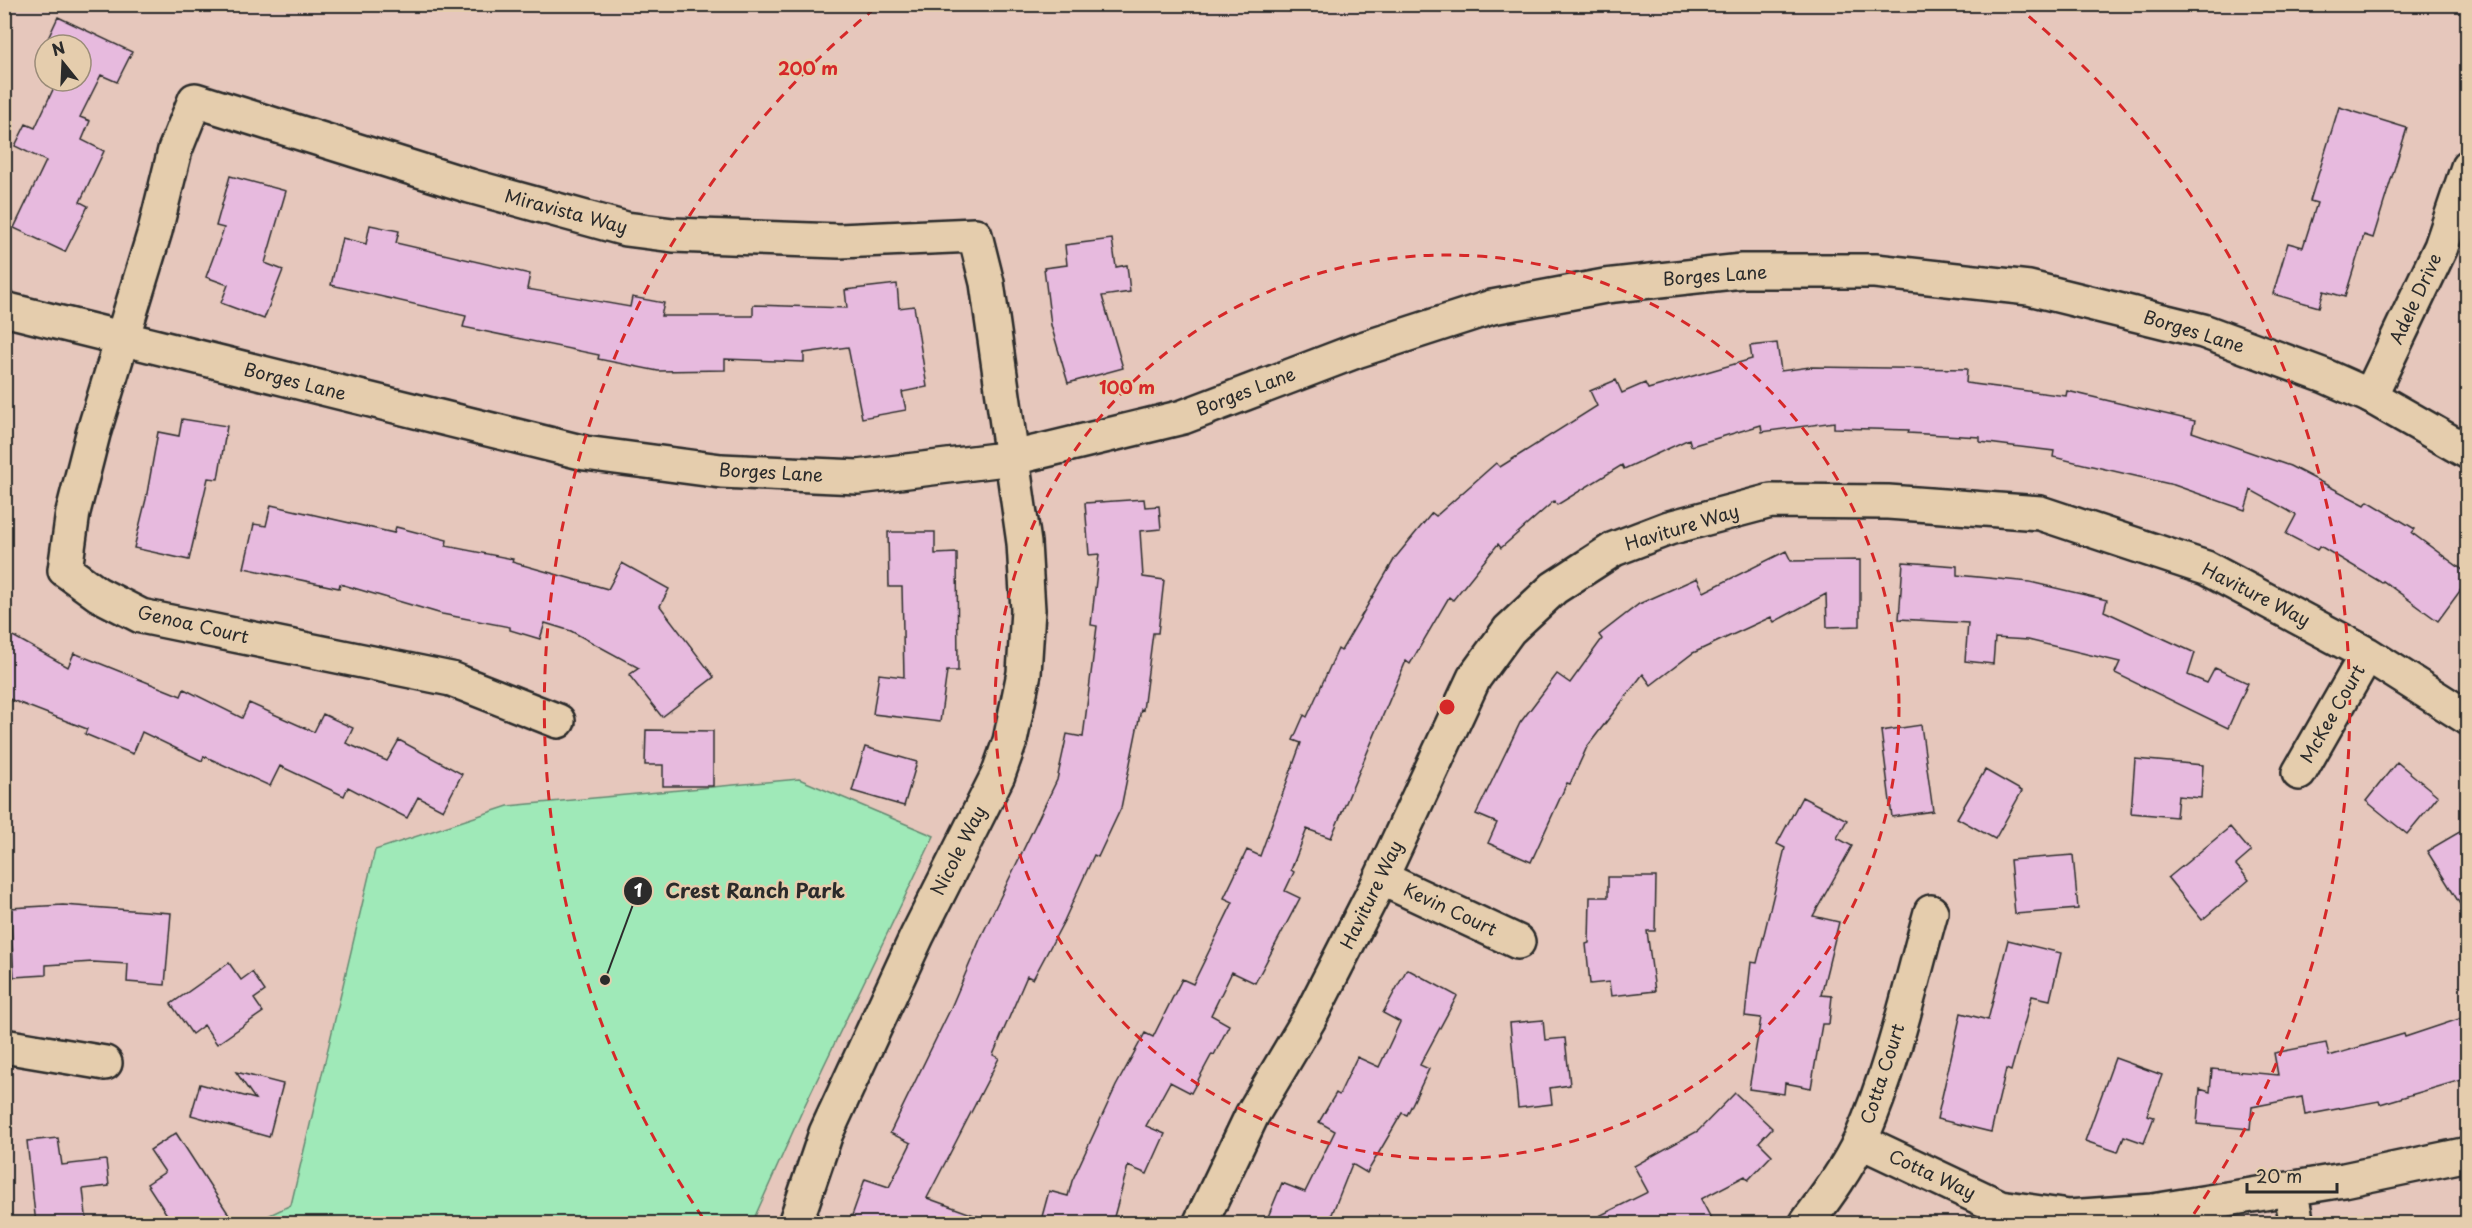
<svg xmlns="http://www.w3.org/2000/svg" width="2472" height="1228" viewBox="0 0 2472 1228" font-family="'Playpen Sans',sans-serif">
	<rect width="100%" height="100%" fill="#e6c7bc"/>
	<filter id="ink" filterUnits="userSpaceOnUse"><feTurbulence type="fractalNoise" baseFrequency=".0167" numOctaves="2"/><feDisplacementMap in="SourceGraphic" scale="12" xChannelSelector="R" yChannelSelector="G"/><feConvolveMatrix kernelMatrix="1 2 1 2 8 2 1 2 1" color-interpolation-filters="sRGB"/></filter>
	<g filter="url(#ink)">
		<path fill="#9fe9b8" stroke="#658a72" stroke-width="1.5" d="M 799,779 L 934,836 L 803,1109 L 752,1223 L 253,1223 L 291,1205 L 375,850 L 508,806 Z"/>
		<path fill="#e7bade" stroke="#2b2b2b" stroke-width="1.5" d="M 58,17 L 132,52 L 117,82 L 101,75 L 80,117 L 90,121 L 82,140 L 104,151 L 80,202 L 88,206 L 65,252 L 14,228 L 46,161 L 15,146 L 26,124 L 35,128 L 57,81 L 81,81 L 81,45 L 45,45 Z
			M 45,45 L 45,64 L 38,61 Z
			M 2339,107 L 2407,128 L 2373,238 L 2364,235 L 2345,297 L 2324,291 L 2319,307 L 2273,294 L 2288,243 L 2303,247 L 2317,203 L 2310,201 Z
			M 230,176 L 286,191 L 265,263 L 283,270 L 264,319 L 221,303 L 228,285 L 206,277 L 224,228 L 216,226 Z
			M 370,225 L 399,231 L 396,243 L 530,274 L 527,289 L 630,307 L 632,297 L 664,303 L 661,316 L 753,316 L 753,305 L 847,308 L 845,290 L 897,284 L 899,308 L 914,306 L 927,387 L 902,392 L 906,410 L 862,418 L 848,347 L 804,353 L 804,362 L 725,359 L 725,370 L 658,371 L 598,359 L 599,355 L 463,327 L 466,316 L 331,285 L 342,238 L 366,244 Z
			M 1112,239 L 1116,267 L 1127,265 L 1130,292 L 1102,296 L 1123,368 L 1068,383 L 1051,325 L 1044,268 L 1067,265 L 1065,245 Z
			M 1777,343 L 1781,371 L 1810,367 L 1967,369 L 1966,383 L 2066,396 L 2067,391 L 2195,421 L 2192,432 L 2290,466 L 2365,505 L 2368,501 L 2415,529 L 2412,533 L 2468,574 L 2468,580 L 2438,621 L 2383,581 L 2382,583 L 2320,546 L 2317,550 L 2286,534 L 2296,515 L 2251,490 L 2245,510 L 2174,485 L 2053,457 L 2054,451 L 1980,442 L 1980,437 L 1908,433 L 1909,430 L 1834,428 L 1834,422 L 1762,432 L 1761,425 L 1691,446 L 1689,439 L 1624,469 L 1622,465 L 1557,505 L 1554,501 L 1501,548 L 1498,544 L 1453,600 L 1449,597 L 1410,664 L 1406,661 L 1331,838 L 1307,829 L 1291,870 L 1294,872 L 1285,891 L 1300,898 L 1255,983 L 1232,972 L 1211,1015 L 1229,1025 L 1214,1055 L 1212,1054 L 1191,1093 L 1170,1082 L 1146,1126 L 1165,1134 L 1147,1174 L 1128,1166 L 1112,1224 L 1040,1224 L 1049,1191 L 1068,1196 L 1072,1181 L 1116,1086 L 1145,1033 L 1153,1037 L 1182,979 L 1193,984 L 1233,902 L 1224,898 L 1247,850 L 1260,856 L 1301,743 L 1293,740 L 1304,715 L 1307,717 L 1338,649 L 1341,651 L 1395,558 L 1432,513 L 1436,516 L 1496,463 L 1500,467 L 1597,406 L 1590,391 L 1616,380 L 1622,393 L 1645,383 L 1648,389 L 1752,359 L 1750,346 Z
			M 182,419 L 227,426 L 218,479 L 208,478 L 189,560 L 134,548 L 146,499 L 158,432 L 179,436 Z
			M 1144,499 L 1145,507 L 1159,506 L 1161,529 L 1140,531 L 1143,577 L 1164,580 L 1158,633 L 1153,633 L 1143,710 L 1141,709 L 1121,808 L 1098,857 L 1094,855 L 1064,921 L 1033,979 L 1027,976 L 993,1055 L 999,1058 L 927,1198 L 988,1220 L 988,1224 L 849,1224 L 865,1179 L 889,1187 L 911,1143 L 890,1133 L 950,1010 L 981,937 L 1057,780 L 1067,734 L 1083,737 L 1097,626 L 1091,625 L 1099,554 L 1089,555 L 1085,503 Z
			M 271,505 L 394,533 L 396,527 L 447,540 L 446,546 L 513,559 L 512,562 L 608,589 L 622,563 L 669,589 L 660,606 L 714,677 L 662,717 L 629,675 L 639,668 L 571,631 L 545,623 L 540,639 L 510,630 L 510,627 L 442,614 L 340,584 L 339,588 L 244,568 L 254,524 L 266,526 Z
			M 888,532 L 935,532 L 935,554 L 957,553 L 958,671 L 947,671 L 940,722 L 873,714 L 879,674 L 904,677 L 902,587 L 889,587 Z
			M 1786,551 L 1791,561 L 1860,560 L 1860,626 L 1827,627 L 1826,594 L 1774,622 L 1771,617 L 1693,653 L 1651,685 L 1643,674 L 1587,747 L 1570,784 L 1567,783 L 1531,862 L 1488,843 L 1497,823 L 1476,814 L 1520,723 L 1557,674 L 1570,683 L 1602,639 L 1599,635 L 1639,604 L 1697,578 L 1704,592 Z
			M 1903,562 L 1957,566 L 1957,575 L 2030,582 L 2107,600 L 2104,611 L 2195,653 L 2188,675 L 2207,683 L 2215,668 L 2248,683 L 2228,728 L 2115,673 L 2120,662 L 2028,640 L 1995,638 L 1993,664 L 1965,661 L 1968,623 L 1899,619 Z
			M 4,631 L 68,667 L 74,653 L 181,696 L 184,689 L 242,718 L 249,703 L 314,732 L 323,714 L 353,728 L 346,743 L 387,761 L 399,740 L 462,774 L 443,810 L 418,797 L 407,818 L 348,787 L 344,796 L 280,766 L 270,786 L 204,756 L 202,761 L 142,732 L 133,754 L 85,734 L 87,729 L 4,697 Z
			M 1921,725 L 1933,811 L 1892,817 L 1881,731 Z
			M 646,730 L 713,731 L 713,786 L 663,786 L 663,765 L 645,765 Z
			M 865,747 L 917,762 L 904,806 L 852,791 Z
			M 2135,759 L 2203,765 L 2201,798 L 2178,796 L 2176,817 L 2131,813 Z
			M 2397,762 L 2438,796 L 2407,834 L 2366,801 Z
			M 1985,770 L 2022,791 L 1995,839 L 1957,818 Z
			M 1802,797 L 1847,820 L 1837,838 L 1852,846 L 1813,916 L 1839,922 L 1821,995 L 1832,996 L 1829,1024 L 1822,1024 L 1811,1088 L 1785,1083 L 1784,1094 L 1749,1089 L 1761,1018 L 1745,1016 L 1751,962 L 1757,963 L 1785,848 L 1777,844 Z
			M 2230,827 L 2251,852 L 2236,865 L 2249,880 L 2202,920 L 2168,878 Z
			M 2468,827 L 2468,917 L 2427,851 Z
			M 2073,855 L 2078,909 L 2015,914 L 2010,860 Z
			M 1608,877 L 1656,877 L 1655,931 L 1647,931 L 1655,991 L 1611,996 L 1609,982 L 1590,984 L 1586,944 L 1589,943 L 1590,897 L 1608,897 Z
			M 63,905 L 171,913 L 165,985 L 127,982 L 128,964 L 93,962 L 46,965 L 46,975 L 14,977 L 10,908 Z
			M 2008,940 L 2061,953 L 2050,1000 L 2032,996 L 2011,1071 L 2006,1069 L 1991,1132 L 1937,1119 L 1961,1013 L 1988,1020 Z
			M 229,963 L 241,980 L 252,972 L 265,991 L 254,999 L 263,1012 L 217,1044 L 204,1025 L 192,1034 L 171,1004 Z
			M 1407,969 L 1457,996 L 1420,1065 L 1429,1069 L 1407,1115 L 1402,1113 L 1367,1173 L 1352,1164 L 1328,1224 L 1265,1224 L 1282,1183 L 1305,1192 L 1335,1131 L 1319,1122 L 1336,1093 L 1339,1095 L 1357,1057 L 1379,1067 L 1400,1022 L 1383,1013 Z
			M 2468,1016 L 2468,1078 L 2380,1104 L 2379,1101 L 2305,1115 L 2302,1097 L 2252,1107 L 2250,1129 L 2197,1124 L 2200,1089 L 2210,1092 L 2212,1069 L 2278,1075 L 2274,1053 L 2326,1043 L 2329,1056 L 2404,1034 L 2405,1037 Z
			M 1543,1020 L 1545,1040 L 1565,1038 L 1570,1085 L 1550,1088 L 1552,1104 L 1518,1108 L 1510,1023 Z
			M 2115,1058 L 2162,1075 L 2147,1115 L 2154,1117 L 2144,1143 L 2124,1136 L 2118,1152 L 2085,1141 Z
			M 236,1072 L 283,1084 L 269,1137 L 191,1115 L 200,1084 L 255,1099 Z
			M 1735,1093 L 1772,1128 L 1759,1142 L 1772,1155 L 1748,1180 L 1745,1176 L 1701,1199 L 1714,1224 L 1583,1224 L 1648,1192 L 1634,1166 L 1698,1131 Z
			M 176,1133 L 235,1224 L 173,1224 L 147,1184 L 165,1172 L 150,1150 Z
			M 58,1138 L 62,1165 L 106,1160 L 109,1186 L 83,1189 L 87,1224 L 36,1224 L 27,1141 Z"/>
		<g fill="none" stroke-linecap="round" stroke-linejoin="round">
			<g stroke="#2b2b2b" stroke-width="38">
				<path id="street" d="M 2370,396 L 2441,247 L 2468,167
					M 558,721 L 451,679 L 141,616 L 98,594 L 65,570 L 73,512 L 93,434 L 155,231 L 175,150 L 195,100 L 470,186 L 626,229 L 673,235 L 839,241 L 975,235 L 987,283 L 1024,543 L 1028,610 L 1024,673 L 1010,741 L 998,775 L 917,936 L 826,1133 L 795,1224
					M 2299,773 L 2367,654
					M 1381,878 L 1518,942
					M 4,1046 L 105,1063
					M 1860,1141 L 2000,1207 L 2068,1217 L 2153,1211 L 2344,1180 L 2468,1154
					M 2290,1189 L 2297,1224
					M 1200,1224 L 1252,1115 L 1309,1019 L 1381,878 L 1474,678 L 1509,630 L 1554,588 L 1614,549 L 1669,528 L 1771,501 L 1888,502 L 2040,513 L 2206,568 L 2367,654 L 2468,718
					M 1806,1224 C 1826,1197 1847,1169 1861,1139 C 1893,1067 1910,987 1931,912"/>
			</g>
			<g stroke="#2b2b2b" stroke-width="38">
				<path id="secondary" d="M 4,309 L 585,453 L 721,471 L 858,477 L 1013,458 L 1183,417 L 1356,351 L 1492,307 L 1605,286 L 1742,271 L 1875,271 L 2029,288 L 2203,331 L 2325,376 L 2370,396 L 2468,452"/>
			</g>
			<use href="#street" stroke="#e5cdad" stroke-width="33"/>
			<use href="#secondary" stroke="#e5cdad" stroke-width="33"/>
		</g>
	</g>
	<g fill="none" stroke="#d62828" stroke-width="3" stroke-dasharray="10 8">
		<circle cx="1447" cy="707" r="452"/>
		<path d="M703 1218A903 903 0 0 1 879 5M2015 5A903 903 0 0 1 2191 1218"/>
	</g>
	<g text-anchor="middle" stroke-width="5" stroke-linejoin="round" paint-order="stroke">
		<g font-size="18" fill="#2b2b2b" stroke="#e5cdad">
			<text transform="translate(566 212) rotate(15)" y="6">Miravista Way</text>
			<text transform="translate(1715 276) rotate(-4)" y="6">Borges Lane</text>
			<text transform="translate(2416 299) rotate(-65)" y="6">Adele Drive</text>
			<text transform="translate(2194 332) rotate(17)" y="6">Borges Lane</text>
			<text transform="translate(295 382) rotate(14)" y="6">Borges Lane</text>
			<text transform="translate(1246 392) rotate(-21)" y="6">Borges Lane</text>
			<text transform="translate(771 473) rotate(3)" y="6">Borges Lane</text>
			<text transform="translate(1682 528) rotate(-17)" y="6">Haviture Way</text>
			<text transform="translate(2256 595) rotate(27)" y="6">Haviture Way</text>
			<text transform="translate(193 625) rotate(13)" y="6">Genoa Court</text>
			<text transform="translate(2333 714) rotate(-60)" y="6">McKee Court</text>
			<text transform="translate(959 851) rotate(-63)" y="6">Nicole Way</text>
			<text transform="translate(1372 895) rotate(-64)" y="6">Haviture Way</text>
			<text transform="translate(1450 910) rotate(25)" y="6">Kevin Court</text>
			<text transform="translate(1883 1074) rotate(-72)" y="6">Cotta Court</text>
			<text transform="translate(1932 1175) rotate(25)" y="6">Cotta Way</text>
		</g>
	</g>
	<circle cx="1447" cy="707" r="9" fill="#d62828" stroke="#e5cdad" stroke-width="3"/>
	<g font-size="18" text-anchor="middle" font-weight="bold" fill="#d62828" stroke="#e5cdad" stroke-width="5" stroke-linejoin="round" paint-order="stroke">
		<text x="808" y="75">200 m</text>
		<text x="1127" y="394">100 m</text>
	</g>
	<path fill="none" stroke="#2b2b2b" stroke-width="2" d="M605 980L638 891"/>
	<g fill="#2b2b2b" stroke="#e5cdad" stroke-width="2">
		<circle cx="605" cy="980" r="6"/>
		<circle cx="638" cy="891" r="15"/>
	</g>
	<g font-size="18" text-anchor="middle" font-weight="bold" fill="#fff">
		<text x="638" y="897">1</text>
	</g>
	<g font-size="20" text-anchor="middle" font-weight="bold" fill="#2b2b2b" stroke="#e5cdad" stroke-width="5" stroke-linejoin="round" paint-order="stroke">
		<text x="755" y="898">Crest Ranch Park</text>
	</g>
	<rect width="2472" height="1228" fill="none" stroke="#e5cdad" stroke-width="24"/>
	<rect x="12" y="12" width="2448" height="1204" fill="none" stroke="#2b2b2b" stroke-width="2" filter="url(#ink)"/>
	<g transform="translate(63 63) rotate(342)"><circle r="28" fill="#e5cdad" stroke="#9b8c79" stroke-width="1.5"/>
	<path d="M0-4.5L10 22L0 15L-10 22Z" fill="#2b2b2b"/>
	<text y="-9" font-size="16" font-weight="bold" text-anchor="middle" fill="#2b2b2b">N</text>
	</g>
	<path d="M2247 1183v9h90v-9" fill="none" stroke="#2b2b2b" stroke-width="3"/>
	<text x="2256" y="1183" font-size="18" fill="#2b2b2b" stroke="#e5cdad" stroke-width="4.5" paint-order="stroke">20 m</text>
</svg>
